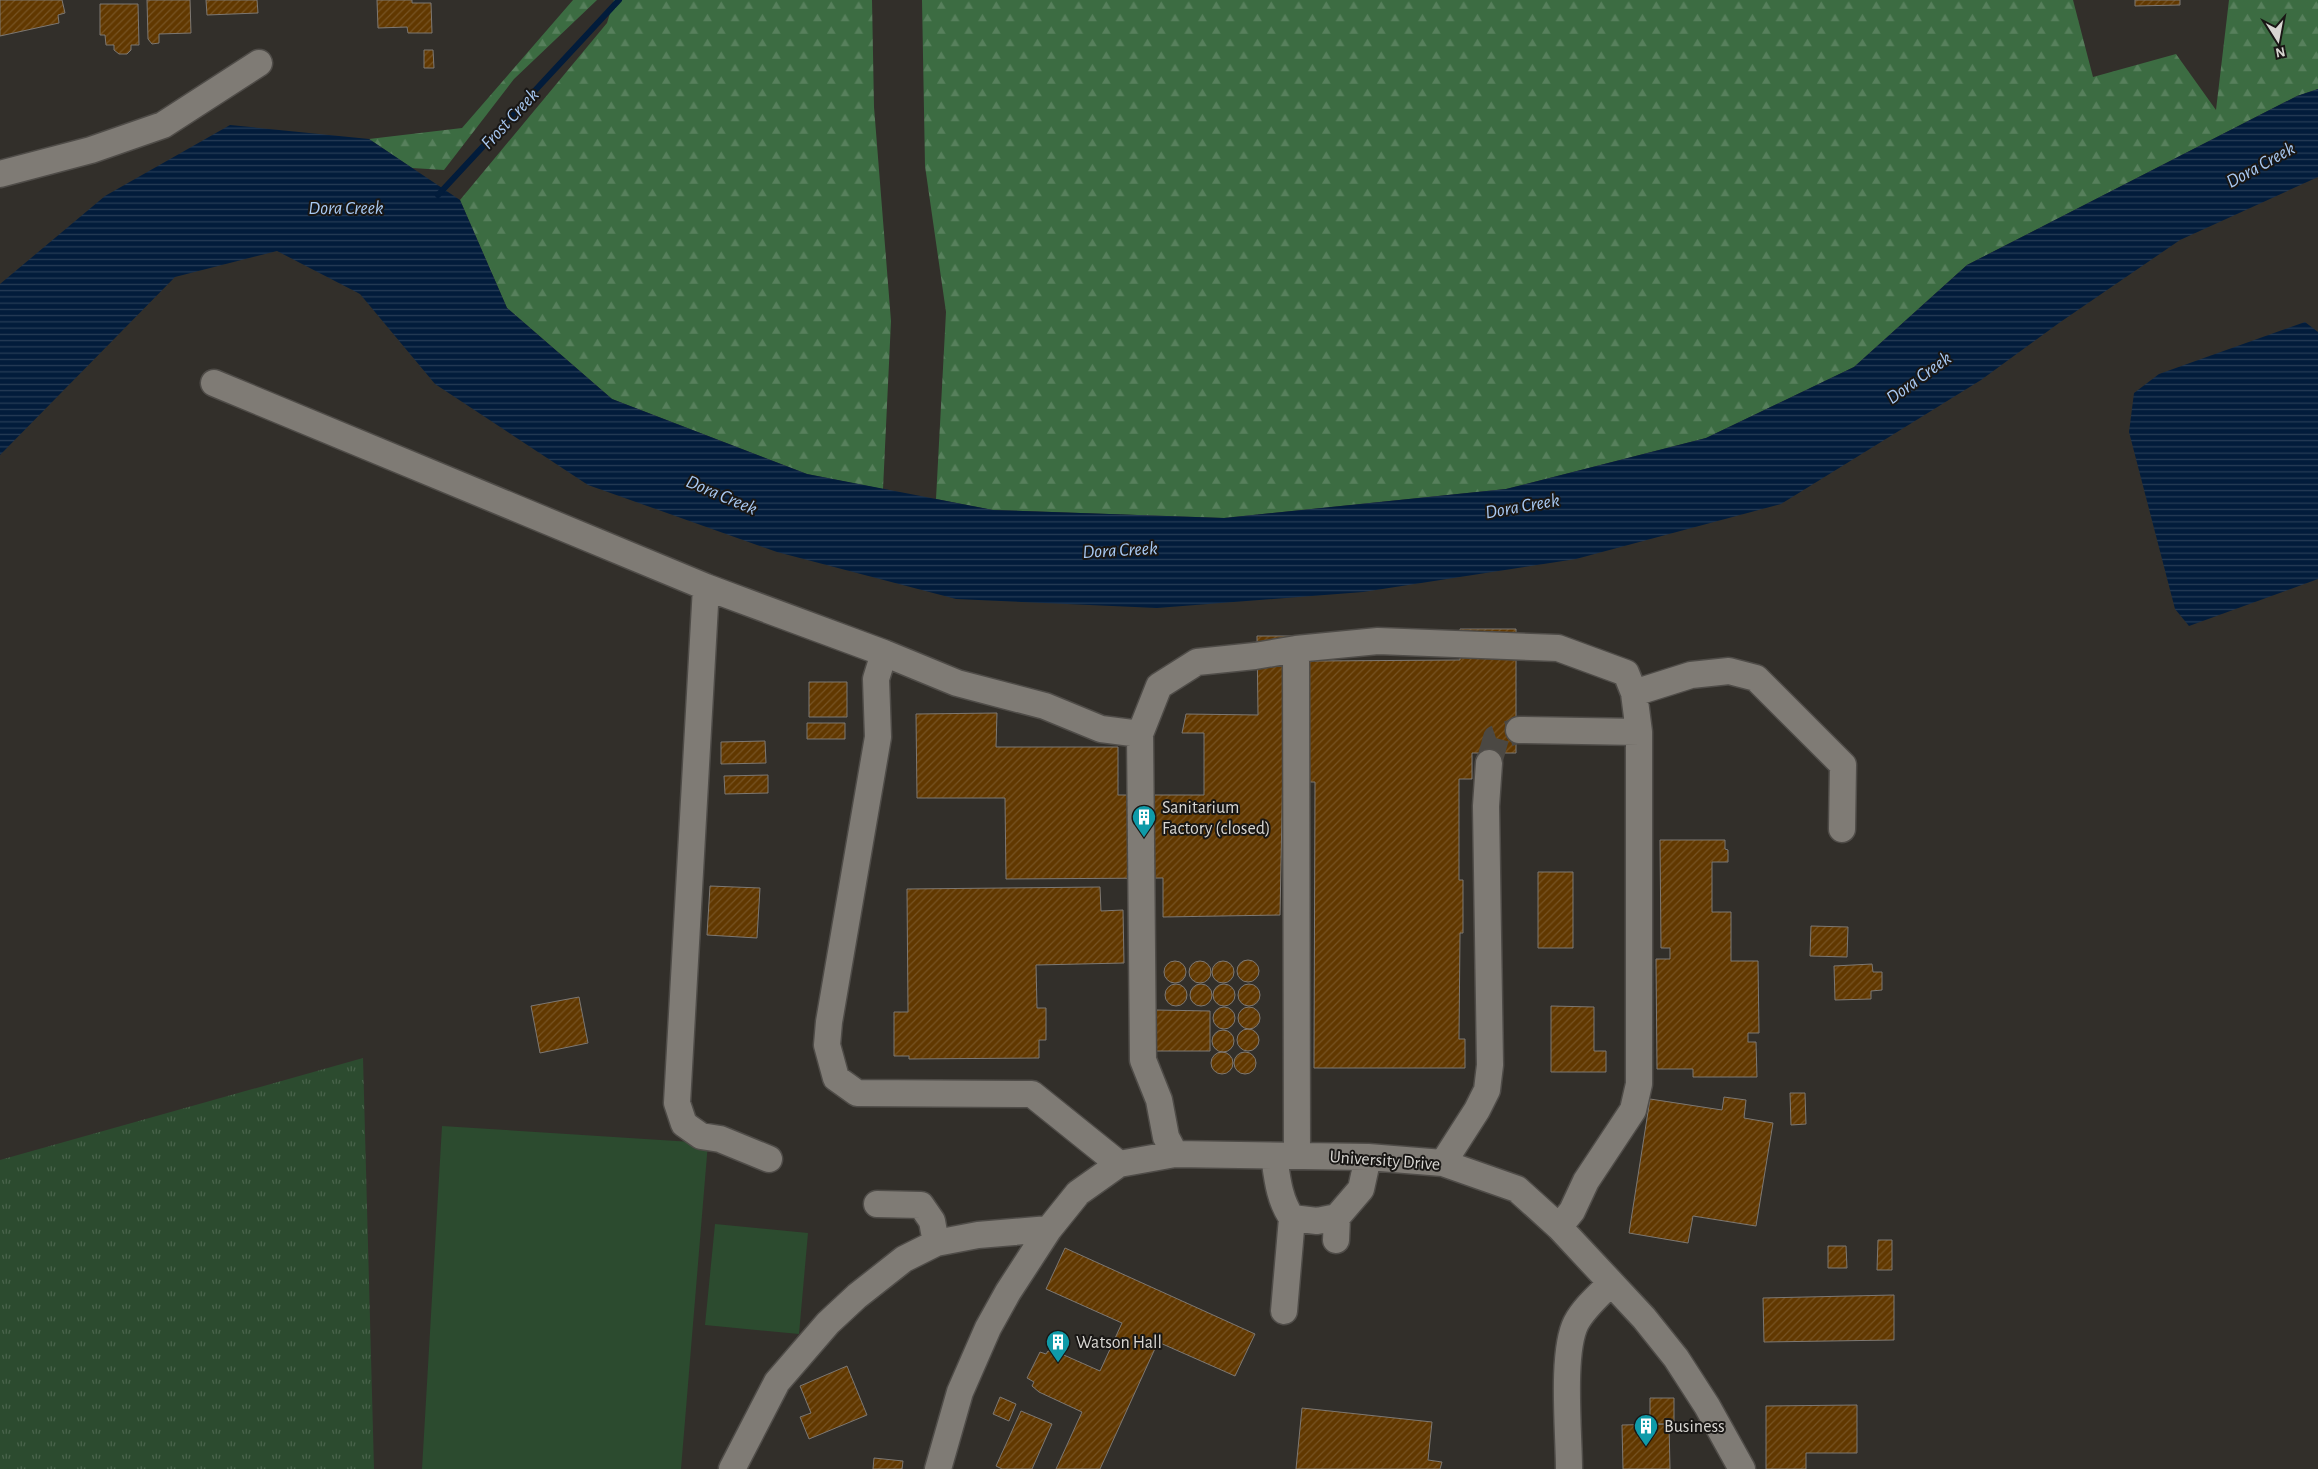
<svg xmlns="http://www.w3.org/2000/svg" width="2318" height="1469" viewBox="0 0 2318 1469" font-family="'Alegreya Sans',sans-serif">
	<defs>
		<pattern id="grass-tufts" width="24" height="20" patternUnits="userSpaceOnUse" patternTransform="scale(1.25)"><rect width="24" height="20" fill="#2c4b2f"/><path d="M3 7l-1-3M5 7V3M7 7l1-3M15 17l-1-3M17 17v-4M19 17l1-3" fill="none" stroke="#4a644c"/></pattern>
		<pattern id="forest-firs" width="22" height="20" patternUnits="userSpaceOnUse" patternTransform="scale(1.25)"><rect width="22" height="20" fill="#3c6c42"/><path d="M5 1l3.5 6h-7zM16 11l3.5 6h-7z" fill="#57805c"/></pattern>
		<pattern id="water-rules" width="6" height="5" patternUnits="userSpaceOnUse" patternTransform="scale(1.25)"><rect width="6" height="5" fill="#021c3b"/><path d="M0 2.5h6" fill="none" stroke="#263c56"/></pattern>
		<pattern id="building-hatch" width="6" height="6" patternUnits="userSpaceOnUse" patternTransform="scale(1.25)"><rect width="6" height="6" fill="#613800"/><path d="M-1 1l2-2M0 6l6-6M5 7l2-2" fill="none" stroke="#775424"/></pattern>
	</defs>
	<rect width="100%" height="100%" fill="#322f2a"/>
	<path fill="url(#grass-tufts)" d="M 363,1058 L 374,1469 L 0,1469 L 0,1160 Z"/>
	<path fill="url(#forest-firs)" d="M 573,0 L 597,0 L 514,79 L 444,170 L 412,168 L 369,139 L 462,128 Z
		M 614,0 L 872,0 L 874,107 L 891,321 L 883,489 L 807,474 L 612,399 L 507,308 L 460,200 L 607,23 Z
		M 922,0 L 2073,0 L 2093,77 L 2176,54 L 2216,110 L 2229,0 L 2318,0 L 2318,89 L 2297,96 L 1967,265 L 1854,367 L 1706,438 L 1506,489 L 1224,518 L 993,510 L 936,499 L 946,312 L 925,166 Z"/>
	<path fill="#2c4b2f" d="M 442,1126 L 708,1143 L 681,1469 L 422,1469 Z
		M 715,1224 L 808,1233 L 799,1334 L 705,1325 Z"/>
	<path fill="url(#water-rules)" d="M 2318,89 L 2318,177 L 2180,240 L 2059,323 L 1981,380 L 1781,504 L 1576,559 L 1363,592 L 1157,608 L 956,599 L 777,552 L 588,485 L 435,384 L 360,294 L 277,251 L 175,277 L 0,455 L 0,284 L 105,196 L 230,125 L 369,139 L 460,200 L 507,308 L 612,399 L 807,474 L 993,510 L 1224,518 L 1506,489 L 1706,438 L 1854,367 L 1967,265 L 2297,96 Z
		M 2305,322 L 2318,332 L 2318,579 L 2189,626 L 2175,609 L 2129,432 L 2134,393 L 2159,374 Z"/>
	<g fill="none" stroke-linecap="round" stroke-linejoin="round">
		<path stroke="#021c3b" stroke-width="6" d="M 438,195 L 619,0"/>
	</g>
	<path fill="url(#building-hatch)" stroke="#7d7873" d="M 0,0 L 62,0 L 65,13 L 58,15 L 59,23 L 0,36 Z
		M 147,0 L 190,0 L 191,33 L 159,34 L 159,43 L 152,44 L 148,39 Z
		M 206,0 L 257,0 L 258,13 L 207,15 Z
		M 377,0 L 412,0 L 412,3 L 431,3 L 432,33 L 408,33 L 407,27 L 378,28 Z
		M 2135,0 L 2180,0 L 2180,5 L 2135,6 Z
		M 100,4 L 138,4 L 139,45 L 131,45 L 131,50 L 127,54 L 119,54 L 114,50 L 114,45 L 106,45 L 105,35 L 100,35 Z
		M 424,50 L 433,50 L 434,68 L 424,68 Z
		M 1460,629 L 1516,629 L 1516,753 L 1472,753 L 1472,779 L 1459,779 L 1459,880 L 1463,880 L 1463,933 L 1460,933 L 1459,1039 L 1465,1039 L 1465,1068 L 1314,1068 L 1315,782 L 1308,782 L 1309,761 L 1283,760 L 1280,915 L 1163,917 L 1163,878 L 1006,879 L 1005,798 L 917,798 L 916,714 L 997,713 L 996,747 L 1118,747 L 1118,795 L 1204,795 L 1204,733 L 1182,733 L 1186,714 L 1258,715 L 1257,636 L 1317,636 L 1315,661 L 1460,660 Z
		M 809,682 L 847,682 L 847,717 L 809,717 Z
		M 807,723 L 845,723 L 845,739 L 807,739 Z
		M 765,741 L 766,763 L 721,764 L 721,742 Z
		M 768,775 L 768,793 L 725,794 L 724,776 Z
		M 1660,840 L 1725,840 L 1725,849 L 1728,850 L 1728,862 L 1712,862 L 1712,912 L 1731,912 L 1731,961 L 1758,961 L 1759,1033 L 1748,1033 L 1748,1042 L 1756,1042 L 1757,1077 L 1693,1077 L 1693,1069 L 1657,1069 L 1656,959 L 1670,959 L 1670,948 L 1661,948 Z
		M 1538,872 L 1573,872 L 1573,948 L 1538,948 Z
		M 710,886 L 760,888 L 757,938 L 707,935 Z
		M 1100,887 L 1101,911 L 1123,910 L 1124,963 L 1036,965 L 1037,1008 L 1046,1008 L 1046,1040 L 1039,1040 L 1039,1058 L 909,1059 L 909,1056 L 894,1056 L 894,1012 L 908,1012 L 907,889 Z
		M 1811,926 L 1848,927 L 1847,957 L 1810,956 Z
		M1237 971a11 11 0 1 1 22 0a11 11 0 1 1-22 0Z
		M1164 972a11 11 0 1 1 22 0a11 11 0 1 1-22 0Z
		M1189 972a11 11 0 1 1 22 0a11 11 0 1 1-22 0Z
		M1212 972a11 11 0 1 1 22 0a11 11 0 1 1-22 0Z
		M 1872,964 L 1873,972 L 1882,972 L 1882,990 L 1871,991 L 1871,999 L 1835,1000 L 1834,966 Z
		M1213 995a11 11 0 1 1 22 0a11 11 0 1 1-22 0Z
		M1238 995a11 11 0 1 1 22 0a11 11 0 1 1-22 0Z
		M1165 995a11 11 0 1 1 22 0a11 11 0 1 1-22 0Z
		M1190 995a11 11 0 1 1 22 0a11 11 0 1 1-22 0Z
		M 579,997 L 588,1043 L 540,1053 L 531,1006 Z
		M 1551,1006 L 1594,1007 L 1594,1051 L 1606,1051 L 1606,1072 L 1551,1072 Z
		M1213 1018a11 11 0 1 1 22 0a11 11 0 1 1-22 0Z
		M1238 1018a11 11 0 1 1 22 0a11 11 0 1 1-22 0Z
		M 1156,1010 L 1210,1011 L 1210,1051 L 1155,1051 Z
		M1237 1040a11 11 0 1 1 22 0a11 11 0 1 1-22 0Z
		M1212 1041a11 11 0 1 1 22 0a11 11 0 1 1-22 0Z
		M1211 1063a11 11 0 1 1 22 0a11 11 0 1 1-22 0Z
		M1234 1063a11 11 0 1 1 22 0a11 11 0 1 1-22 0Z
		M 1790,1093 L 1805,1093 L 1806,1124 L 1791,1125 Z
		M 1724,1097 L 1746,1100 L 1744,1118 L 1773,1123 L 1756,1226 L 1693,1216 L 1688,1243 L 1629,1233 L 1650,1099 L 1722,1110 Z
		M 1878,1240 L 1892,1240 L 1892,1270 L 1877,1270 Z
		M 1828,1246 L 1846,1246 L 1847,1268 L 1828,1268 Z
		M 1065,1248 L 1255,1334 L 1235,1376 L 1158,1342 L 1100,1469 L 1056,1469 L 1082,1412 L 1039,1392 L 1032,1386 L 1034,1382 L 1027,1378 L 1040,1352 L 1046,1354 L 1048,1351 L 1057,1352 L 1100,1371 L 1122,1323 L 1046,1289 Z
		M 1894,1295 L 1894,1340 L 1764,1342 L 1763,1298 Z
		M 847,1366 L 867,1415 L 809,1439 L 800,1417 L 811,1413 L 800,1386 Z
		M 1000,1397 L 1016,1404 L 1009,1421 L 993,1414 Z
		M 1650,1398 L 1674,1398 L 1674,1424 L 1650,1424 Z
		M 1857,1405 L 1857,1453 L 1806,1453 L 1806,1469 L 1766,1469 L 1766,1406 Z
		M 1302,1408 L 1432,1422 L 1428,1460 L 1442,1462 L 1440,1469 L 1296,1469 Z
		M 1021,1411 L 1052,1424 L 1032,1469 L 1002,1469 L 996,1466 Z
		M 1669,1424 L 1670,1469 L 1623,1469 L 1622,1425 Z
		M 874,1458 L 903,1461 L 902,1469 L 873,1469 Z"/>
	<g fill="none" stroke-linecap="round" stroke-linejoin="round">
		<path stroke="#4b4843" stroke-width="26" stroke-dasharray="26 13" stroke-linecap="butt" d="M 1489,763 L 1496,738 L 1519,730"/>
		<g stroke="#4f4c48" stroke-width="29">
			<path id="minor" d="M 0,174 L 91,150 L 163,125 L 259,63
				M 214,383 L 706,587 L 884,653 L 957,683 L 1045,706 L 1101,729 L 1140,734 L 1159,686 L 1197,662 L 1255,656 L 1296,649 L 1378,641 L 1558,648 L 1626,673 L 1634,693 L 1691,675 L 1729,671 L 1756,678 L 1843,765 L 1842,829
				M 706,587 L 677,1103 L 684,1124 L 701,1136 L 720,1139 L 769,1159
				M 1296,649 L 1297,1155
				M 884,653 L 876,679 L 878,737 L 829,1022 L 827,1045 L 836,1078 L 857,1093 L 1032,1094 L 1119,1164
				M 1519,730 L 1639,732
				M 1140,734 L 1143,1060 L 1159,1100 L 1166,1137 L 1175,1154
				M 1274,1156 C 1277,1177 1279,1200 1292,1218 L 1317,1221 L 1337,1217 L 1361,1189 L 1368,1157
				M 1443,1163 L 1477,1110 L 1487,1090 L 1490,1065 L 1486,806 L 1489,763
				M 877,1204 L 921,1205 L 932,1221 L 936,1243 L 978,1235 L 1049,1229
				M 1559,1227 L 1572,1211 L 1586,1181 L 1633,1110 L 1639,1084 L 1639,732 L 1634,693
				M 1336,1240 L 1337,1217
				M 1284,1311 L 1292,1218
				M 732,1469 L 777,1382 L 828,1323 L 857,1296 L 904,1259 L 936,1243
				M 938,1469 L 960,1392 L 988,1328 L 1008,1292 L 1049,1229 L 1078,1193 L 1119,1164 L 1175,1154 L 1368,1157 L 1443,1163 L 1517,1189 L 1559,1227 L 1644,1318 L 1676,1358 L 1707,1406 L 1742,1469
				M 1569,1469 C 1569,1433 1561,1353 1576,1323 C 1584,1308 1599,1295 1611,1283"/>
		</g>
		<use href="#minor" stroke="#7f7b75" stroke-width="26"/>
	</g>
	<defs>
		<g id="building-pin" transform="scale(1.25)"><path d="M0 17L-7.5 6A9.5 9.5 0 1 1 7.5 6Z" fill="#0f9aa8" stroke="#191715"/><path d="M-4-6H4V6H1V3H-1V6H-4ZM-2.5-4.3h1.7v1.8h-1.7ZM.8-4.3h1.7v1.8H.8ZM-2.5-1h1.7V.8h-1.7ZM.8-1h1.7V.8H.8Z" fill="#fff"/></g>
	</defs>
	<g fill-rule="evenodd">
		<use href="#building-pin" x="1144" y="817"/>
		<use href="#building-pin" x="1058" y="1342"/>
		<use href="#building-pin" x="1646" y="1426"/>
	</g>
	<g text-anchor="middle" stroke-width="4" stroke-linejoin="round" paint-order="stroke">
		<g font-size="18" fill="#d8d6d2" stroke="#191715" text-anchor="start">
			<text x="1162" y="813">Sanitarium<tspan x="1162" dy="21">Factory (closed)</tspan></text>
			<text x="1076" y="1348">Watson Hall</text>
			<text x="1664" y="1432">Business</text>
		</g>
		<g font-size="18" fill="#d8d6d2" stroke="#191715">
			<text transform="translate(1385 1160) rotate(4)" y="6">University Drive</text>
		</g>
		<g font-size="19" font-style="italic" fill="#a8c9f3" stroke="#191715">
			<text transform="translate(509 118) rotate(-47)" y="7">Frost Creek</text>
			<text transform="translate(2260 164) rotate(-29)" y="7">Dora Creek</text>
			<text x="346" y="214">Dora Creek</text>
			<text transform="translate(1918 377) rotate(-36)" y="7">Dora Creek</text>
			<text transform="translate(722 494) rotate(23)" y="7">Dora Creek</text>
			<text transform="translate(1522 505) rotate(-10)" y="7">Dora Creek</text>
			<text transform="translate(1120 549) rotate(-3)" y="7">Dora Creek</text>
		</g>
	</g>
	<g transform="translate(2278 40) rotate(169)" stroke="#191715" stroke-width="4" paint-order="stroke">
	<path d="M0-4L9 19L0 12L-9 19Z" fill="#d8d6d2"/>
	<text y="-8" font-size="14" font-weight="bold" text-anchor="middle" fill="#d8d6d2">N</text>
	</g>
</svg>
